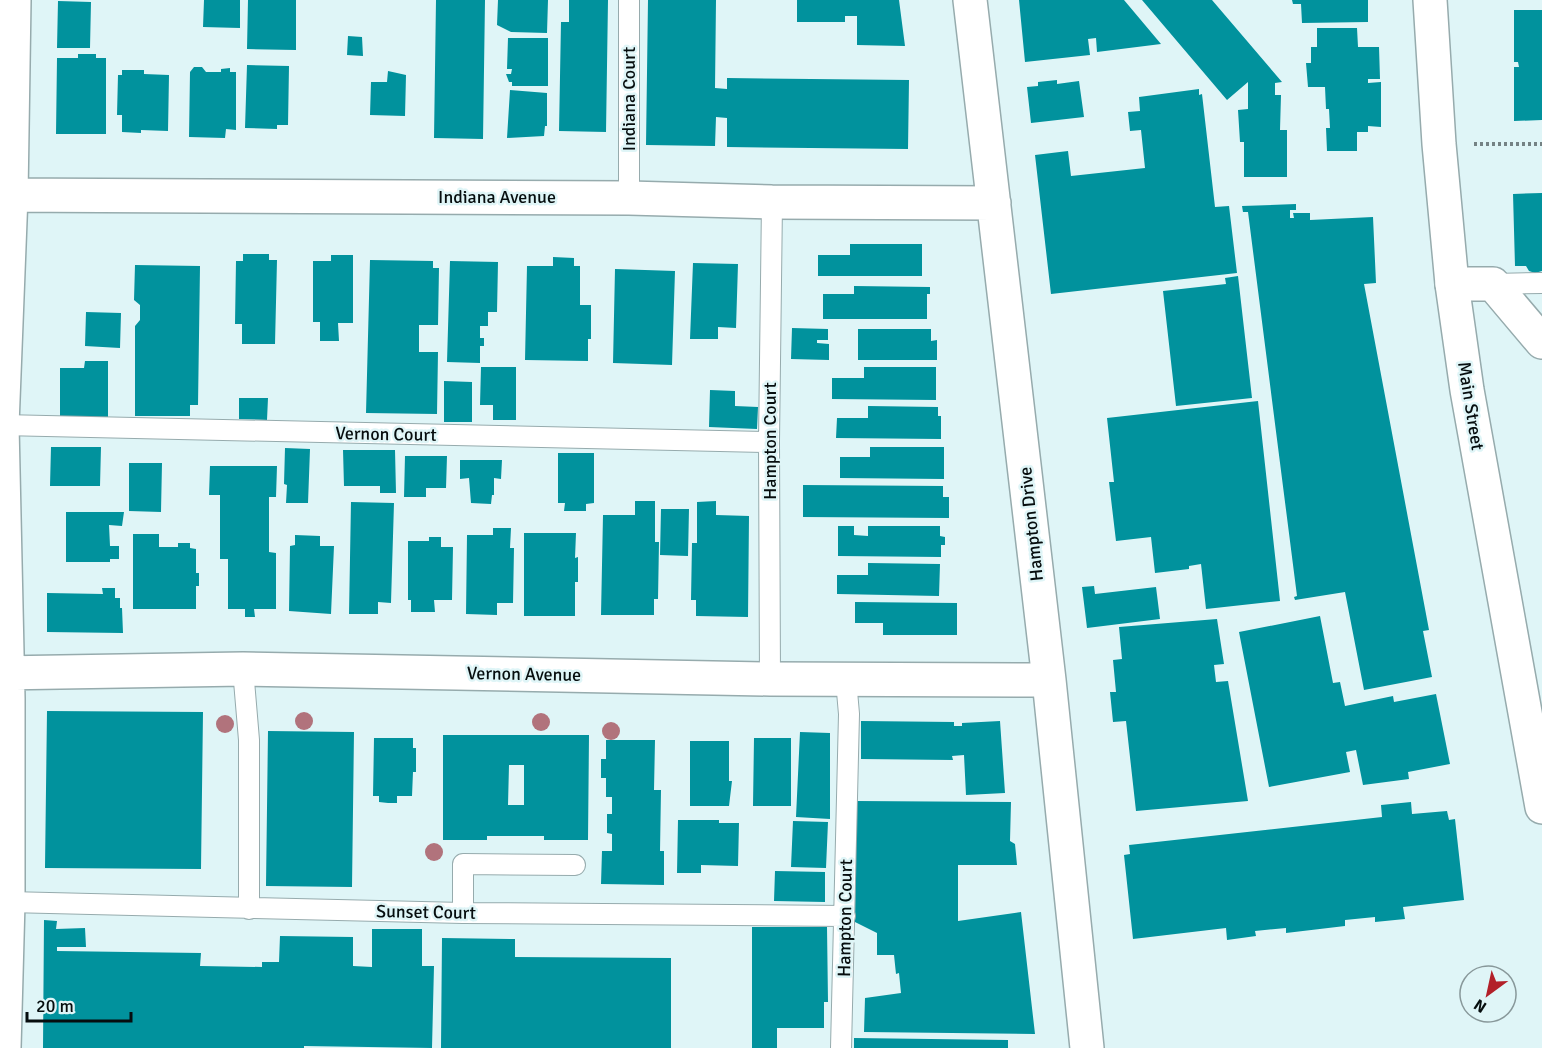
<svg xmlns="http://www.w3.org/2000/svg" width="1542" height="1048" viewBox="0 0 1542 1048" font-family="Signika,sans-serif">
	<rect width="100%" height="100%" fill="#dff5f7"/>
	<path fill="#01929d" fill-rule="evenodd" d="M 204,0 L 240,0 L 240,28 L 203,27 Z
		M 248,0 L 296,0 L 296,50 L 247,49 Z
		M 436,0 L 485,0 L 483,139 L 434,138 Z
		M 498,0 L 548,0 L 547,33 L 511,32 L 497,25 Z
		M 569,0 L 608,0 L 606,132 L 559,131 L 561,22 L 569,22 Z
		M 648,0 L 716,0 L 715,88 L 727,89 L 727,78 L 909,80 L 908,149 L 727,147 L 727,118 L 716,117 L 715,146 L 646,145 Z
		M 797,0 L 899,0 L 905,46 L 857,45 L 857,16 L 845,16 L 845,22 L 797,22 Z
		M 1019,0 L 1124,0 L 1161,44 L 1097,52 L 1096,38 L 1088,39 L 1090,55 L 1025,62 Z
		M 1142,0 L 1212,0 L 1282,82 L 1275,83 L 1275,95 L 1281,95 L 1280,130 L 1287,130 L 1287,177 L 1244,177 L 1244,142 L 1240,142 L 1238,110 L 1248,109 L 1248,82 L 1227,100 Z
		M 1292,0 L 1368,0 L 1368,22 L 1302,23 L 1301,4 L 1293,4 Z
		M 58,1 L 91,2 L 90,48 L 57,48 Z
		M 1514,10 L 1542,10 L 1542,120 L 1514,121 L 1514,67 L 1519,67 L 1518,62 L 1514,62 Z
		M 1317,28 L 1357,28 L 1358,47 L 1379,47 L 1380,79 L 1368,79 L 1368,83 L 1381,82 L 1381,127 L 1368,126 L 1368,132 L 1357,132 L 1357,151 L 1327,151 L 1326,128 L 1330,128 L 1329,109 L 1326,109 L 1325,87 L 1308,87 L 1306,63 L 1311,63 L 1311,47 L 1317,47 Z
		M 348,36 L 362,37 L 363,56 L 347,55 Z
		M 508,38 L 548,38 L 548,86 L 512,86 L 512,82 L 509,82 L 506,74 L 511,74 L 512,69 L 507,69 Z
		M 78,54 L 96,54 L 96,58 L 106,58 L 106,134 L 56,134 L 57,58 L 78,58 Z
		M 247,65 L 289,66 L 288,125 L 277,125 L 277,129 L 245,128 Z
		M 194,67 L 202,67 L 206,72 L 221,72 L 221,69 L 230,68 L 230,72 L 236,72 L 236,130 L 226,129 L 225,138 L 189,137 L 190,72 Z
		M 122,70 L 144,70 L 144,74 L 169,75 L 168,131 L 141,130 L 141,133 L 122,132 L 122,115 L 117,115 L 118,75 L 122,75 Z
		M 388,71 L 406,75 L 405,116 L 370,115 L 371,82 L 387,82 Z
		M 1057,80 L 1057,84 L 1079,81 L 1084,117 L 1031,123 L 1027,87 L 1038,86 L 1038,82 Z
		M 1199,89 L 1199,95 L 1202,94 L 1215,207 L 1229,206 L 1237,273 L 1051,294 L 1035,155 L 1068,151 L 1071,176 L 1145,168 L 1141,130 L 1130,131 L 1128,112 L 1140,111 L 1139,97 Z
		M 510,90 L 547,93 L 547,126 L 545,126 L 544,136 L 507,138 Z
		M 1542,193 L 1542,271 L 1535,273 L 1529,271 L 1526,266 L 1515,266 L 1513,194 Z
		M 1296,204 L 1296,210 L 1290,210 L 1290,218 L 1294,218 L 1293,213 L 1310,213 L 1310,220 L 1373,217 L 1376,283 L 1364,284 L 1429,630 L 1423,631 L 1432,677 L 1364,690 L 1345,592 L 1295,600 L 1294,597 L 1297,596 L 1248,212 L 1243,212 L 1242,206 Z
		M 850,244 L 922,244 L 922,276 L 818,276 L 818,255 L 850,255 Z
		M 243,254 L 269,254 L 269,260 L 277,260 L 275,344 L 242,344 L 242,324 L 235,324 L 236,261 L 243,261 Z
		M 331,255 L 353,255 L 353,323 L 338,323 L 339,341 L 320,341 L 320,322 L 313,322 L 313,261 L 331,261 Z
		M 553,257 L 574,258 L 574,266 L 580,266 L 580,305 L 591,305 L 591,339 L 588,339 L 588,361 L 525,360 L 527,266 L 553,266 Z
		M 370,260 L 433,261 L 433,268 L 439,268 L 438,325 L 419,325 L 419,352 L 438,352 L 437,414 L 366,413 Z
		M 450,261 L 498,262 L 497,312 L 488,312 L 488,326 L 480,326 L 480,338 L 484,338 L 484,346 L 480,346 L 480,363 L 447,362 Z
		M 693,263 L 738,264 L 736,328 L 718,327 L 718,339 L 690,339 Z
		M 135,265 L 200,266 L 198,405 L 190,405 L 190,416 L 135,416 L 135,326 L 140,320 L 140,305 L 134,300 Z
		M 615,269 L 675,271 L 672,365 L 613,363 Z
		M 1238,276 L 1252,398 L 1176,406 L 1163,291 L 1226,284 L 1225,278 Z
		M 854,286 L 930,287 L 930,294 L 927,294 L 927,319 L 823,319 L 823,294 L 854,294 Z
		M 86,312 L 121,313 L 120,348 L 85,346 Z
		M 792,328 L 828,329 L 828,340 L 817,340 L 817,343 L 829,344 L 829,360 L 791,359 Z
		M 858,329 L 931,329 L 931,341 L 937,340 L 937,360 L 858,360 Z
		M 85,361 L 108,361 L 108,417 L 60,417 L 60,368 L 84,368 Z
		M 481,367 L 516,367 L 516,420 L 493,420 L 493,405 L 480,405 Z
		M 864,367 L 936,367 L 936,400 L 832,399 L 832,378 L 864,378 Z
		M 444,381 L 472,382 L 472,422 L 444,422 Z
		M 710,390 L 735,391 L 735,406 L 758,407 L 757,429 L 709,427 Z
		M 239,398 L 268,398 L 267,420 L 239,419 Z
		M 1258,401 L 1280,601 L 1206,609 L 1201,564 L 1189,566 L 1189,569 L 1155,573 L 1151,537 L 1116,541 L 1109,482 L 1114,482 L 1107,418 Z
		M 868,406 L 938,407 L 938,416 L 941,416 L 941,439 L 836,438 L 837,418 L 868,418 Z
		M 51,447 L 101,447 L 100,486 L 50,486 Z
		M 870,447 L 944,447 L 944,479 L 840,478 L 840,457 L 870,457 Z
		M 285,448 L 310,449 L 308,503 L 286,503 L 287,485 L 284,484 Z
		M 343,450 L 395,450 L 396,493 L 380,493 L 380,486 L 344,486 Z
		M 558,453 L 594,453 L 594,503 L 586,504 L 586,511 L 564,511 L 565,503 L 558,503 Z
		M 405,456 L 447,456 L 446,488 L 426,488 L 426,497 L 404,497 Z
		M 460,460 L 502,460 L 501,479 L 494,478 L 494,495 L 492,495 L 491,504 L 471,503 L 469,478 L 460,479 Z
		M 129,463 L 162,463 L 161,512 L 129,511 Z
		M 210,466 L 277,466 L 276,497 L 269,497 L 269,552 L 276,553 L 276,609 L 254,609 L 255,617 L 245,617 L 245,609 L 228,609 L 228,559 L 220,559 L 220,495 L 209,495 Z
		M 803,485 L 943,486 L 943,497 L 949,497 L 949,518 L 803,517 Z
		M 635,501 L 655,501 L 655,542 L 659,542 L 658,599 L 654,599 L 654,615 L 601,615 L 603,515 L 635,515 Z
		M 716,501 L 716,515 L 749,516 L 748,617 L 696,616 L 696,600 L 691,600 L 692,543 L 697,543 L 697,502 Z
		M 351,502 L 394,503 L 391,603 L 378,602 L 378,614 L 349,614 Z
		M 661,509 L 689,509 L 688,556 L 660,555 Z
		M 66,512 L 124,512 L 122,526 L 109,525 L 110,546 L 119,546 L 119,559 L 110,559 L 110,562 L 66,562 Z
		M 838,526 L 854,526 L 854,535 L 868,536 L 868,526 L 940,526 L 940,536 L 945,537 L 945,545 L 941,545 L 941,557 L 838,556 Z
		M 493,528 L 511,528 L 510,548 L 514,548 L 513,603 L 497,603 L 497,615 L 466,614 L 467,535 L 493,535 Z
		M 524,533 L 576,533 L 575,558 L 578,557 L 578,582 L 575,582 L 575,616 L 524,616 Z
		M 133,534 L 159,534 L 159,547 L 178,547 L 178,543 L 190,543 L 190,548 L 196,549 L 196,573 L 199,573 L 199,586 L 196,586 L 196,609 L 133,609 Z
		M 295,535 L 320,536 L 320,546 L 334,546 L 331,614 L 289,611 L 290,546 L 295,545 Z
		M 429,537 L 441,537 L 441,547 L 453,547 L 452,600 L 434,600 L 435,612 L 411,612 L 411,600 L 408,600 L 408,541 L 429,541 Z
		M 868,563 L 940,564 L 939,596 L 837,594 L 837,575 L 868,575 Z
		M 1094,586 L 1095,594 L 1156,587 L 1160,619 L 1087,628 L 1082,587 Z
		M 102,588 L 115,588 L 115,598 L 120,598 L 120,608 L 122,608 L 123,633 L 47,632 L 47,593 L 103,594 Z
		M 855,602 L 957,603 L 957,635 L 883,635 L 883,623 L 855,623 Z
		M 1320,616 L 1333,683 L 1340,682 L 1345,706 L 1393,696 L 1394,702 L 1436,694 L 1450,764 L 1408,772 L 1409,779 L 1363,785 L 1356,750 L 1346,752 L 1350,772 L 1269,787 L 1239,632 Z
		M 1217,619 L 1224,664 L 1214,665 L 1216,682 L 1228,681 L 1248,801 L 1136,811 L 1126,721 L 1113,722 L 1110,692 L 1116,692 L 1113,660 L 1122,659 L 1119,627 Z
		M 47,711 L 203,712 L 201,869 L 45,868 Z
		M 861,721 L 954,722 L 954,726 L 962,726 L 962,723 L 1000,721 L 1005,793 L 966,795 L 964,755 L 952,756 L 953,760 L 861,759 Z
		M 268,731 L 354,732 L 352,887 L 266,886 Z
		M 800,732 L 830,733 L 830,819 L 796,817 Z
		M 443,735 L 589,735 L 588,840 L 544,840 L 544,836 L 487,836 L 487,840 L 443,840 ZM 509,765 L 524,765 L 524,805 L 508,805 Z
		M 374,738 L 413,738 L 413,748 L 416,748 L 416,772 L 413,772 L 412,796 L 397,796 L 397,803 L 388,803 L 379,802 L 379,796 L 373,796 Z
		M 754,738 L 791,738 L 791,806 L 753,806 Z
		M 606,740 L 655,740 L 654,790 L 661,790 L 660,851 L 664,851 L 664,885 L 601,884 L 602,851 L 612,851 L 612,834 L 607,833 L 607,814 L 612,814 L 612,797 L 606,797 L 606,778 L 601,778 L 601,759 L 606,759 Z
		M 690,741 L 729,741 L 729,781 L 732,781 L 729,806 L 690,806 Z
		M 856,801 L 1011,802 L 1010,841 L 1015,844 L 1017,865 L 958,865 L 958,921 L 1021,912 L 1035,1034 L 864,1032 L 865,998 L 901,993 L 899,973 L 896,974 L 894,955 L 877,955 L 877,933 L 855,922 Z
		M 1411,802 L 1412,814 L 1447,811 L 1449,820 L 1455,819 L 1464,900 L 1403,907 L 1405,919 L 1375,922 L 1375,917 L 1345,920 L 1345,926 L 1286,933 L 1286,928 L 1255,931 L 1256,936 L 1227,940 L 1226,928 L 1133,939 L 1124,855 L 1130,854 L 1129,845 L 1382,817 L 1381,805 Z
		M 678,820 L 719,820 L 719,823 L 739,823 L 738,866 L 701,865 L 701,873 L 677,873 Z
		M 793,821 L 828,822 L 826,868 L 791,867 Z
		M 775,871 L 825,872 L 825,902 L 774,901 Z
		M 44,920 L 57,921 L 56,929 L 85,928 L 86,947 L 57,947 L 57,951 L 201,953 L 200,966 L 262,967 L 262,962 L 279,962 L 280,936 L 353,937 L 353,966 L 372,967 L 372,929 L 422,929 L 422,966 L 434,966 L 432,1048 L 304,1046 L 304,1048 L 43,1048 Z
		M 752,927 L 827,927 L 828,1002 L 824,1002 L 824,1028 L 777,1028 L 777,1048 L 752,1048 Z
		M 442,938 L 515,939 L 515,957 L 671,958 L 671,1048 L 441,1048 Z
		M 854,1038 L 1008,1040 L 1008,1048 L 854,1048 Z"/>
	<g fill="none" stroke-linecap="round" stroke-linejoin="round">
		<g stroke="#96abad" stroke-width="22">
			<path id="service" d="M 629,0 L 629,198
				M 1493,284 L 1542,283
				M 2,425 L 769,442
				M 243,669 L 249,740 L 249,909
				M 770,679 L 769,442 L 772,202
				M 8,902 L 463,913 L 845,916
				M 463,913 L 463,864 L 575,865
				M 841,1048 L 849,714 L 846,680"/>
		</g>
		<g stroke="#96abad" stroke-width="36">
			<path id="minor" d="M 970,0 L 1049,680 L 1087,1048
				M 0,195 L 629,198 L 772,202 L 994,203
				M 1452,284 L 1493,284 L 1542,342
				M 0,673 L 243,669 L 770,679 L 1049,680
				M 4,1048 L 8,902 L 8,698 L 2,425 L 11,195 L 14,0"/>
		</g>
		<g stroke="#96abad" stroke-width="36">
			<path id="tertiary" d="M 1430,0 L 1439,144 L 1452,284 L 1467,390 L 1542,807"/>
		</g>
		<path stroke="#748284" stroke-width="4" stroke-dasharray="3 3" stroke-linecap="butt" d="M 1474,144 L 1542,144"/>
		<use href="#service" stroke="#fff" stroke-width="20"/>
		<use href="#minor" stroke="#fff" stroke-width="33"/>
		<use href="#tertiary" stroke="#fff" stroke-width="33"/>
	</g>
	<g fill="#b1737c">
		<circle cx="304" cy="721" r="9"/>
		<circle cx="541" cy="722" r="9"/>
		<circle cx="225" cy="724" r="9"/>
		<circle cx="611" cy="731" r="9"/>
		<circle cx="434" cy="852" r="9"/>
	</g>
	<g text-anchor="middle" stroke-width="5" stroke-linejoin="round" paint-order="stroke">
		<g font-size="18" fill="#060d0e" stroke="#dff5f7">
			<text transform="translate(629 99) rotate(-90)" y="6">Indiana Court</text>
			<text x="497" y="203">Indiana Avenue</text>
			<text transform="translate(1471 406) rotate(81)" y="6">Main Street</text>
			<text transform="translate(386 434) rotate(1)" y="6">Vernon Court</text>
			<text transform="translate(770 441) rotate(-90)" y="6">Hampton Court</text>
			<text transform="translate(1031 524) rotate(-96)" y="6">Hampton Drive</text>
			<text transform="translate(524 674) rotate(1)" y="6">Vernon Avenue</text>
			<text transform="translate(426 912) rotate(1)" y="6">Sunset Court</text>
			<text transform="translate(845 918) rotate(-89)" y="6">Hampton Court</text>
		</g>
	</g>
	<g transform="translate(1488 994) rotate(213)"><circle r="28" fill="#dff5f7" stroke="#88989a" stroke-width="1.5"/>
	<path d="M0-4.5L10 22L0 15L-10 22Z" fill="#b22029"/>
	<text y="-9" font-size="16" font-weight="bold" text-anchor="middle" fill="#060d0e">N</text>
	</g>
	<path d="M27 1012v9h104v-9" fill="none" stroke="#060d0e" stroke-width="3"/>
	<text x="36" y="1012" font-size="18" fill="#060d0e" stroke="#dff5f7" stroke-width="4.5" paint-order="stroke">20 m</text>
</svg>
